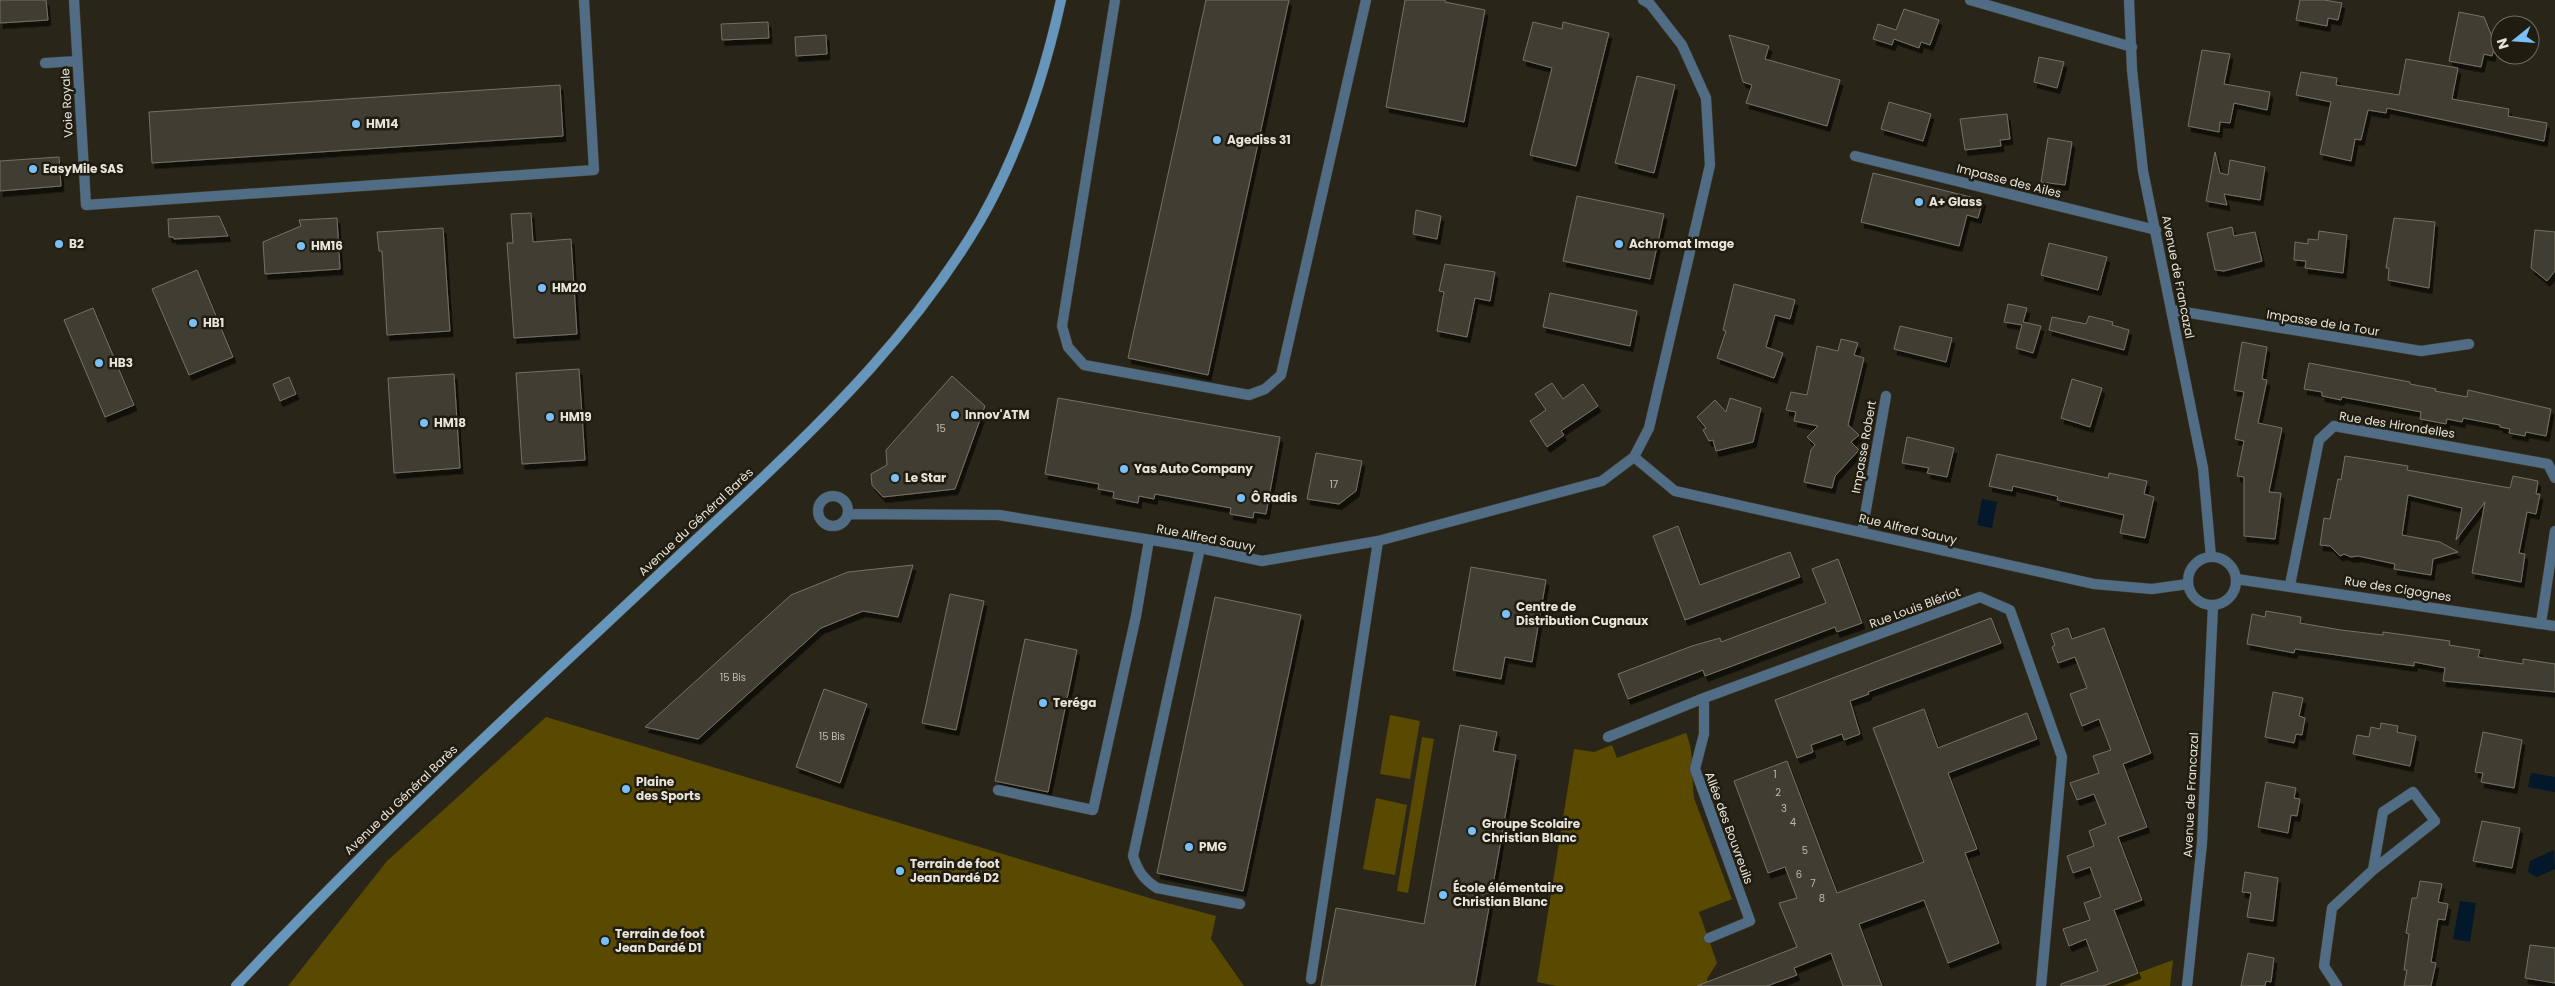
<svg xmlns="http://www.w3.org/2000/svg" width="2555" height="986" viewBox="0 0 2555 986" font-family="Poppins,sans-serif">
	<defs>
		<filter id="shadow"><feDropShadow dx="3" dy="5.5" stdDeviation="0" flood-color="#0009"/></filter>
	</defs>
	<rect width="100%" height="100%" fill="#292619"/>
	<path fill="#5a4900" d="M 1390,715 L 1420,721 L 1410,779 L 1380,774 Z
		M 546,717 L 1156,900 L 1216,916 L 1211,939 L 1244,986 L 288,986 L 387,861 Z
		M 1686,733 C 1695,754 1691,776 1694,798 L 1732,899 L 1699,912 L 1717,963 L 1707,979 L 1709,986 L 1557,986 L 1537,982 L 1574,749 L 1594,752 L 1612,745 L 1617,758 Z
		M 1422,737 L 1434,739 L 1408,893 L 1397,891 Z
		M 1376,798 L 1407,805 L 1395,875 L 1363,869 Z
		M 2173,960 L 2170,986 L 2103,986 Z"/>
	<path fill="#03182a" d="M 1982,499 L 1997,502 L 1992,528 L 1977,525 Z
		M 2531,773 L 2555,777 L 2555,792 L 2528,787 Z
		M 2554,850 L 2555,869 L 2537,877 L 2528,872 L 2530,861 Z
		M 2460,901 L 2476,903 L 2470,942 L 2453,939 Z"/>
	<path fill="#413d30" stroke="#767163" filter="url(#shadow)" d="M 0,0 L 46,0 L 48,20 L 0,23 Z
		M 1206,0 L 1289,0 L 1208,375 L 1128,358 Z
		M 1405,0 L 1445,0 L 1445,2 L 1485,10 L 1464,122 L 1386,107 Z
		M 2300,0 L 2324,0 L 2342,3 L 2338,20 L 2328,18 L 2327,26 L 2296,20 Z
		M 1904,9 L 1939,20 L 1930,45 L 1921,42 L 1919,48 L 1894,39 L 1892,45 L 1873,39 L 1878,24 L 1896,30 Z
		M 2459,12 L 2484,17 L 2495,44 L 2492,56 L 2484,54 L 2481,67 L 2449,61 Z
		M 768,22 L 769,38 L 722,40 L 721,24 Z
		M 1533,22 L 1562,29 L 1563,22 L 1609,33 L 1576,166 L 1530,155 L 1552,68 L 1523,60 Z
		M 826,35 L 827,54 L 796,56 L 795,37 Z
		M 1729,35 L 1769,46 L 1765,59 L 1840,80 L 1827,126 L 1746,103 L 1752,85 L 1743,82 Z
		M 2202,50 L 2230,54 L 2224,84 L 2270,92 L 2267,110 L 2234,103 L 2230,123 L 2220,122 L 2219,132 L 2188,126 Z
		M 2039,57 L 2064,62 L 2057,88 L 2034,82 Z
		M 2406,59 L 2458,68 L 2452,99 L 2509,109 L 2508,116 L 2547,123 L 2544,141 L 2387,108 L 2386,113 L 2368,110 L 2361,140 L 2355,139 L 2351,161 L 2320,154 L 2331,102 L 2296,95 L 2301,72 L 2337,78 L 2336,85 L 2399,95 Z
		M 1637,76 L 1675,85 L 1654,173 L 1615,163 Z
		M 560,85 L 563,136 L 152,163 L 149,112 Z
		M 1889,102 L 1931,114 L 1923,141 L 1881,129 Z
		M 2007,114 L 2010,139 L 2000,140 L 2001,146 L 1965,150 L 1960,119 Z
		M 2048,138 L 2072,142 L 2065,185 L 2041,182 Z
		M 2215,152 L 2220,173 L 2228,175 L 2230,160 L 2265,167 L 2260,200 L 2224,194 L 2227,205 L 2206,201 Z
		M 59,157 L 61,186 L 0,191 L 0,161 Z
		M 1873,173 L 1983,200 L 1978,218 L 1967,215 L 1959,246 L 1861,222 Z
		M 1577,196 L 1664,214 L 1650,279 L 1563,261 Z
		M 1416,210 L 1441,216 L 1437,239 L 1413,234 Z
		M 531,213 L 533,242 L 571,239 L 577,334 L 514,338 L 507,243 L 513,243 L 511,214 Z
		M 219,216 L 228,236 L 174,239 L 173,237 L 169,237 L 168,219 Z
		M 337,218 L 340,269 L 265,274 L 263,242 L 301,226 L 299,220 Z
		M 2394,218 L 2435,222 L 2429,288 L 2388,280 L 2389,268 L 2386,268 Z
		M 2232,227 L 2234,236 L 2255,232 L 2262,261 L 2224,271 L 2215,270 L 2207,233 Z
		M 443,228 L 450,331 L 387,335 L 382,251 L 379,251 L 377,232 Z
		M 2535,230 L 2555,232 L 2555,271 L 2547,281 L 2531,268 Z
		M 2319,231 L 2347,235 L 2343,273 L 2305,268 L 2306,261 L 2294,260 L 2295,242 L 2308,244 L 2308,239 L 2318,240 Z
		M 2049,243 L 2107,257 L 2098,290 L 2041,275 Z
		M 1445,264 L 1495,272 L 1490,301 L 1475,298 L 1467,337 L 1437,331 L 1444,292 L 1439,291 Z
		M 197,270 L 233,357 L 189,375 L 152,289 Z
		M 1734,284 L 1795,300 L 1790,319 L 1775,315 L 1766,347 L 1783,353 L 1774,378 L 1717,358 L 1726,331 L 1723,330 Z
		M 1550,293 L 1637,311 L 1630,346 L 1543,327 Z
		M 2008,304 L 2027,308 L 2023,322 L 2041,326 L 2033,353 L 2016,348 L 2022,325 L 2004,322 Z
		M 93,308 L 134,405 L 105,417 L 64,320 Z
		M 2089,316 L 2113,322 L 2112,325 L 2129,330 L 2124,350 L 2049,330 L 2052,317 L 2086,324 Z
		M 1900,326 L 1952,338 L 1946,362 L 1894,349 Z
		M 1841,339 L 1858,343 L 1854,355 L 1864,358 L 1848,425 L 1859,435 L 1851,442 L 1859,450 L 1835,476 L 1832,488 L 1804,482 L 1811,450 L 1815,445 L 1807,437 L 1818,426 L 1794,421 L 1796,412 L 1786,410 L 1791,392 L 1807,395 L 1817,346 L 1838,351 Z
		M 2242,342 L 2267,347 L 2262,379 L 2267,380 L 2258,423 L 2282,428 L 2269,492 L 2281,493 L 2275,539 L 2244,536 L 2244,477 L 2237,476 L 2244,441 L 2235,439 L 2244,392 L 2234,390 Z
		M 2309,363 L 2410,382 L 2410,384 L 2436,389 L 2435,391 L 2467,397 L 2468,390 L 2551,409 L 2546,436 L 2526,432 L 2525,436 L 2509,433 L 2510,429 L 2500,427 L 2500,425 L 2463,418 L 2462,422 L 2447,419 L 2446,424 L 2420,419 L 2421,412 L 2342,397 L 2341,400 L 2322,396 L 2322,392 L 2304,389 Z
		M 579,369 L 585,460 L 522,464 L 516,373 Z
		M 454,374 L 460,468 L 394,473 L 388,378 Z
		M 952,376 L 985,406 L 955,489 L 883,497 L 872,485 L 871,474 L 887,465 L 886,450 Z
		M 289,377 L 296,394 L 280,401 L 273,384 Z
		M 2072,379 L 2102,388 L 2090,427 L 2061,418 Z
		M 1552,383 L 1563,399 L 1583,384 L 1598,406 L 1561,431 L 1564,435 L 1547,447 L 1530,421 L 1546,410 L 1535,394 Z
		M 1058,398 L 1280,437 L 1266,514 L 1254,512 L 1253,518 L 1230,514 L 1231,508 L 1155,494 L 1154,499 L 1139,496 L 1138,503 L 1113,498 L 1114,492 L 1098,489 L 1099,484 L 1045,474 Z
		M 1730,398 L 1761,408 L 1753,442 L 1716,451 L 1713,440 L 1709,441 L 1703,430 L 1706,428 L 1697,417 L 1715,400 L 1726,412 Z
		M 1907,437 L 1954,448 L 1947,477 L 1927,473 L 1929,468 L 1902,463 Z
		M 1316,453 L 1362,461 L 1356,491 L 1339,504 L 1307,499 Z
		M 1997,454 L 2108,478 L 2109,473 L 2147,481 L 2144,494 L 2154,497 L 2145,538 L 2120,533 L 2124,515 L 2057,500 L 2058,497 L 2056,496 L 2013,486 L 2012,491 L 1989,486 Z
		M 2345,456 L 2408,466 L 2407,470 L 2510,488 L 2513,476 L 2538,481 L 2536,494 L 2540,494 L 2536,514 L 2527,512 L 2519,553 L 2525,554 L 2521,582 L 2472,573 L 2485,502 L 2456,540 L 2462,508 L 2408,495 L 2402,535 L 2440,542 L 2458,552 L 2433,559 L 2431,575 L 2394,569 L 2395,564 L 2358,556 L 2351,557 L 2344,554 L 2340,556 L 2330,546 L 2320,545 L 2324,518 L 2330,519 L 2338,479 L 2341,480 Z
		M 1678,526 L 1700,585 L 1790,552 L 1800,577 L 1685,620 L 1653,536 Z
		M 1838,559 L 1862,623 L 1837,632 L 1835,627 L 1732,666 L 1705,676 L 1703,670 L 1628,699 L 1618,674 L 1692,646 L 1720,638 L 1721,642 L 1826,603 L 1812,569 Z
		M 913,565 L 898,617 L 863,611 L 821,628 L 698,739 L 645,727 L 791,595 L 848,572 Z
		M 1471,567 L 1546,580 L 1532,662 L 1505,657 L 1501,679 L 1453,670 Z
		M 950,594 L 984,601 L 956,730 L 922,723 Z
		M 1215,597 L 1301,615 L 1243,891 L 1157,873 Z
		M 2266,611 L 2301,617 L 2300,623 L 2341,630 L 2383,635 L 2383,632 L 2450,641 L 2449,645 L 2480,650 L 2478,657 L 2523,664 L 2523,659 L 2555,664 L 2555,692 L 2443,681 L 2445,668 L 2414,662 L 2414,666 L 2295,649 L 2294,653 L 2247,644 L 2252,614 L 2265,617 Z
		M 1991,618 L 2001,643 L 1868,692 L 1869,694 L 1850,701 L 1860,734 L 1844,740 L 1842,734 L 1811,745 L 1813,752 L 1797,758 L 1775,700 Z
		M 2068,628 L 2072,639 L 2104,628 L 2151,753 L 2123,764 L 2147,827 L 2118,837 L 2142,900 L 2114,910 L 2138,973 L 2103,986 L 2061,986 L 2061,984 L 2098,971 L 2086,939 L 2069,946 L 2063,929 L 2090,920 L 2084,903 L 2101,897 L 2090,867 L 2073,873 L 2067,856 L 2094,846 L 2089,831 L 2106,824 L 2094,794 L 2077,800 L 2070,783 L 2099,773 L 2093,756 L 2111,750 L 2099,719 L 2082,726 L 2070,694 L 2087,688 L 2075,657 L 2058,663 L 2052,647 L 2055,645 L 2051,634 Z
		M 1025,639 L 1077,650 L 1048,792 L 995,781 Z
		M 824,689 L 867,704 L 840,783 L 796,767 Z
		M 2273,692 L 2303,698 L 2299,716 L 2305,718 L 2302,735 L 2296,734 L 2294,743 L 2265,737 Z
		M 1924,709 L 1938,748 L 2027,713 L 2037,739 L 1948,773 L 1977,849 L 1965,853 L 1999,943 L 1948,963 L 1924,900 L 1859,924 L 1882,986 L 1843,986 L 1831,953 L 1794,968 L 1797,975 L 1767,986 L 1697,986 L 1797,947 L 1779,903 L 1797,898 L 1785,867 L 1768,873 L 1734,781 L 1787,761 L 1837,893 L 1924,862 L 1873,728 Z
		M 2381,723 L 2398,726 L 2397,732 L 2416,736 L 2410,766 L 2353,754 L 2357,735 L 2369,737 L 2371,727 L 2380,729 Z
		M 1460,725 L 1497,732 L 1493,751 L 1516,755 L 1475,986 L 1321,986 L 1336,908 L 1424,924 Z
		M 2483,732 L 2522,740 L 2514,788 L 2481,782 L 2483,773 L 2475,772 Z
		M 2266,782 L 2296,788 L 2294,798 L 2300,799 L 2297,816 L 2291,815 L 2288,833 L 2258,827 Z
		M 2482,821 L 2520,828 L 2512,868 L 2473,861 Z
		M 2245,872 L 2278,878 L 2273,921 L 2247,917 L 2251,893 L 2242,892 Z
		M 2420,881 L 2442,884 L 2438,902 L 2448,904 L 2445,920 L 2438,919 L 2431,962 L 2436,963 L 2431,986 L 2404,986 L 2407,970 L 2404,970 L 2409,934 L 2406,933 L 2412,898 L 2417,898 Z
		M 2530,945 L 2555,948 L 2555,983 L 2525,978 Z
		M 2248,953 L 2274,958 L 2271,982 L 2266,981 L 2265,986 L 2241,986 Z"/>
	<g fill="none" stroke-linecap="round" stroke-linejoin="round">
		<g stroke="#444134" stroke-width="11">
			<path id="service" d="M 74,0 L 86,205 L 594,170 L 584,0
				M 1115,0 L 1062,326 L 1068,347 L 1084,365 L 1249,395 L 1265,389 L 1281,375 L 1366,0
				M 45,63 L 77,61
				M 1200,548 L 1133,856 C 1138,871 1143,879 1157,888 L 1240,904
				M 998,790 L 1093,810 L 1136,616 L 1149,540
				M 1311,979 L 1378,541"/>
		</g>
		<g stroke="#444134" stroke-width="11">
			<path id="minor" d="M 1643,0 L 1650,4 L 1682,45 L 1706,98 L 1710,165 L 1649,428 L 1634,457 L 1675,491 L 2094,584 L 2152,589 L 2188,584
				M 1970,0 L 2132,47
				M 1855,156 L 2156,230
				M 2172,310 L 2421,351 L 2469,344
				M818 511a15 15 0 1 1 30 0a15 15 0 1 1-30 0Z
				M 848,514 L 999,515 L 1200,548 L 1262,561 L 1378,541 L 1602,481 L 1634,457
				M 1862,532 L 1886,396
				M 2236,579 L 2555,626
				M 2290,585 L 2319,440 L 2334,426 L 2548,464 L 2555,478
				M 2541,623 L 2555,531
				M 1704,698 L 1704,734 L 1695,769 L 1750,921 L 1709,938
				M 1608,737 L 1704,698 L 1980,597 L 2010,610 L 2062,757 L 2041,986
				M 2337,986 L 2324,966 L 2332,908 L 2373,870 L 2435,821 L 2413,792 L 2383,812 L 2373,870"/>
		</g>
		<g stroke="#444134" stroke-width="11">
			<path id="tertiary" d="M 2129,0 L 2132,70 L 2143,171 L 2203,468 L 2211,557
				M2188 581a24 24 0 1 1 48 0a24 24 0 1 1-48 0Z
				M 2187,986 L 2202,843 L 2213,606"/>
		</g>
		<g stroke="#444134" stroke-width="11">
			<path id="secondary" d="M 236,986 C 350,864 470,750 592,637 C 642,590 691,544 741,498 C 831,414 917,328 980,221 C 1019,153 1044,77 1061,0"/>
		</g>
		<use href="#service" stroke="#516d85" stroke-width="10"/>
		<use href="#minor" stroke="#516d85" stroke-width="10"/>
		<use href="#tertiary" stroke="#516d85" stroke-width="10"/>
		<use href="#secondary" stroke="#6796bc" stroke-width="10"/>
	</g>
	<g fill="#79bff8" stroke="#201c10" stroke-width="2">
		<circle cx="356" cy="124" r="5"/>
		<circle cx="1217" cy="140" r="5"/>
		<circle cx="33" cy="169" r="5"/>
		<circle cx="1919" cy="202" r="5"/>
		<circle cx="59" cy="244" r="5"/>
		<circle cx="1619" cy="244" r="5"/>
		<circle cx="301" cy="246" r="5"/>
		<circle cx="542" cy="288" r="5"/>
		<circle cx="193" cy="323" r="5"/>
		<circle cx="99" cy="363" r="5"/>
		<circle cx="955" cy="415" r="5"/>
		<circle cx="550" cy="417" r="5"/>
		<circle cx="424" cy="423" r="5"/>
		<circle cx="1124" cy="469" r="5"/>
		<circle cx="895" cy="478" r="5"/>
		<circle cx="1241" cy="498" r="5"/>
		<circle cx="1506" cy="614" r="5"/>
		<circle cx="1043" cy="703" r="5"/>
		<circle cx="626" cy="789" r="5"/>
		<circle cx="1472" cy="831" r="5"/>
		<circle cx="1189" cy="847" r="5"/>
		<circle cx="900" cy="871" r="5"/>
		<circle cx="1443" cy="895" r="5"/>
		<circle cx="605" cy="941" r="5"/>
	</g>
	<g text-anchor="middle" stroke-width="5" stroke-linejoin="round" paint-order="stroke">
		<g font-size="10" fill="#bebab1">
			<text x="941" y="432">15</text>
			<text x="1334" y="488">17</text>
			<text x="733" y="681">15 Bis</text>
			<text x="832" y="740">15 Bis</text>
			<text x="1775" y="778">1</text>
			<text x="1778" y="796">2</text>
			<text x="1784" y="812">3</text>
			<text x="1793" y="826">4</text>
			<text x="1805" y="854">5</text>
			<text x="1799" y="878">6</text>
			<text x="1813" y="887">7</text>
			<text x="1822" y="902">8</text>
		</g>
		<g font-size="12" fill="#e7e4dc" stroke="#201c10">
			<text transform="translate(67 103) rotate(-93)" y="4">Voie Royale</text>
			<text transform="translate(2009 181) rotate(14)" y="4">Impasse des Ailes</text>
			<text transform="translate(2178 277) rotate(79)" y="4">Avenue de Francazal</text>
			<text transform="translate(2323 323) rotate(9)" y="4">Impasse de la Tour</text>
			<text transform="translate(2397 425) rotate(9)" y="4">Rue des Hirondelles</text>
			<text transform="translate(1864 447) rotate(-80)" y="4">Impasse Robert</text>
			<text transform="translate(696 522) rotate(-43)" y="4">Avenue du Général Barès</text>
			<text transform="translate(1908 529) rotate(13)" y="4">Rue Alfred Sauvy</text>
			<text transform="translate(1206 538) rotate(11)" y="4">Rue Alfred Sauvy</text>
			<text transform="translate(2398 589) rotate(9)" y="4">Rue des Cigognes</text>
			<text transform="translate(1915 608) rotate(-20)" y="4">Rue Louis Blériot</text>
			<text transform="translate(2191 795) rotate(-87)" y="4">Avenue de Francazal</text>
			<text transform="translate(401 800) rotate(-44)" y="4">Avenue du Général Barès</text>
			<text transform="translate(1729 828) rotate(70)" y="4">Allée des Bouvreuils</text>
		</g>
		<g font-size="12" font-weight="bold" fill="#e7e4dc" stroke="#201c10" text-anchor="start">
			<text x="366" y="128">HM14</text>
			<text x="1227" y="144">Agediss 31</text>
			<text x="43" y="173">EasyMile SAS</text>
			<text x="1929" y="206">A+ Glass</text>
			<text x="69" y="248">B2</text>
			<text x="1629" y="248">Achromat Image</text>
			<text x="311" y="250">HM16</text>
			<text x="552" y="292">HM20</text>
			<text x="203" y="327">HB1</text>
			<text x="109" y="367">HB3</text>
			<text x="965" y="419">Innov'ATM</text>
			<text x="560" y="421">HM19</text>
			<text x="434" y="427">HM18</text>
			<text x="1134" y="473">Yas Auto Company</text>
			<text x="905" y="482">Le Star</text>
			<text x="1251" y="502">Ô Radis</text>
			<text x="1516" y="611">Centre de<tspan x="1516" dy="14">Distribution Cugnaux</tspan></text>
			<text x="1053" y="707">Teréga</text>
			<text x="636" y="786">Plaine<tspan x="636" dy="14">des Sports</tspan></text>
			<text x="1482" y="828">Groupe Scolaire<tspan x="1482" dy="14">Christian Blanc</tspan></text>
			<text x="1199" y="851">PMG</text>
			<text x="910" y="868">Terrain de foot<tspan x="910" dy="14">Jean Dardé D2</tspan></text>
			<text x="1453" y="892">École élémentaire<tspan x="1453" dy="14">Christian Blanc</tspan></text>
			<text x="615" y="938">Terrain de foot<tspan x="615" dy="14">Jean Dardé D1</tspan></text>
		</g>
	</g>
	<g transform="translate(2515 40) rotate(253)"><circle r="24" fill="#201c10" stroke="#706c62"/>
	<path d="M0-4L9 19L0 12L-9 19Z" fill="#79bff8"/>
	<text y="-8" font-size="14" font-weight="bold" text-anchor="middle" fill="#e7e4dc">N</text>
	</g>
</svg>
